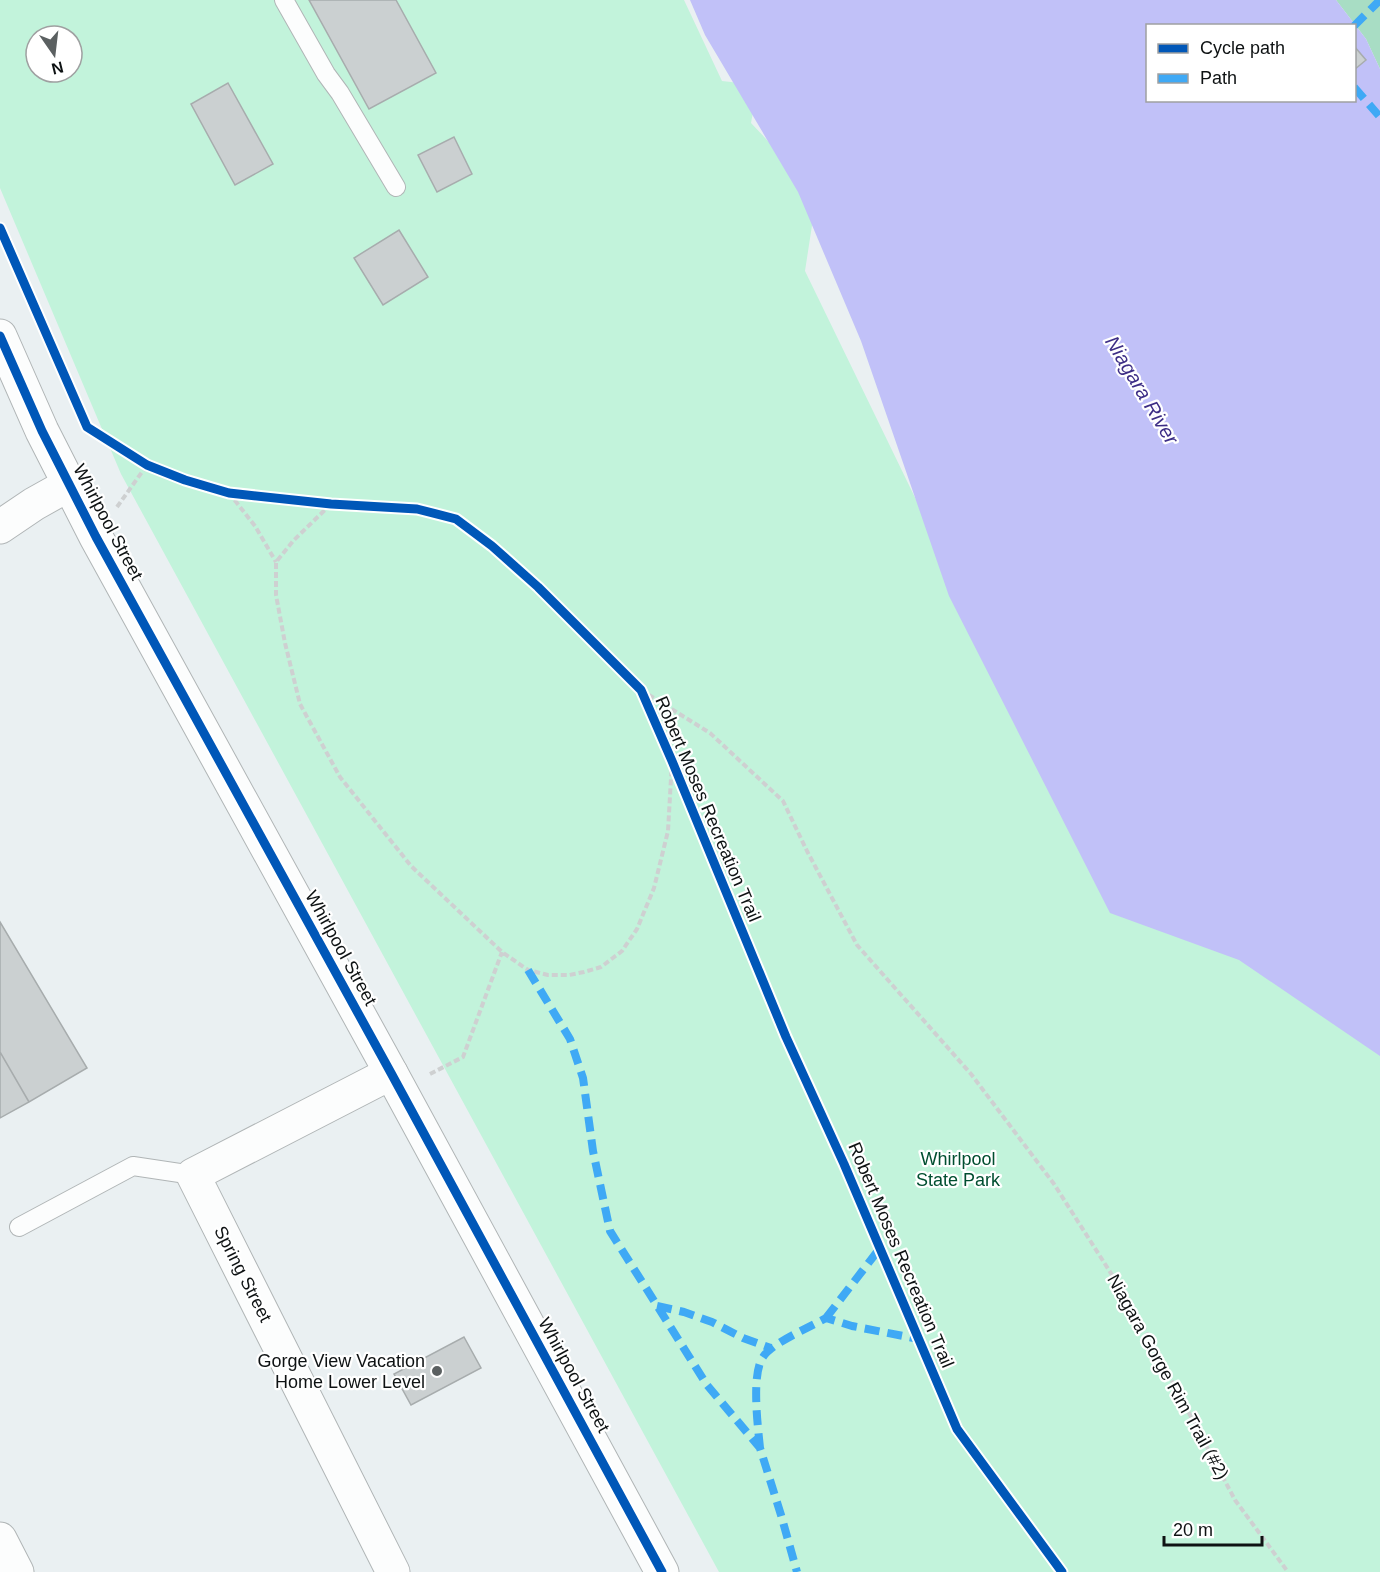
<svg xmlns="http://www.w3.org/2000/svg" width="1380" height="1572" viewBox="0 0 1380 1572" font-family="Helvetica,sans-serif">
	<rect width="100%" height="100%" fill="#eaf0f2"/>
	<path fill="#c2f3db" fill-rule="evenodd" d="M 0,0 L 684,0 L 722,81 L 758,85 L 751,123 L 817,193 L 805,271 L 974,619 L 1380,1052 L 1380,1572 L 719,1572 L 121,474 L 0,188 ZM 36,36 L 72,36 L 72,72 L 36,72 Z"/>
	<path fill="#a8ddc4" d="M 1336,0 L 1380,0 L 1380,69 L 1366,39 Z"/>
	<path fill="#c1c1f8" fill-rule="evenodd" d="M 690,0 L 1336,0 L 1366,39 L 1380,69 L 1380,1056 L 1239,960 L 1110,913 L 949,596 L 861,341 L 798,192 L 705,35 ZM 1148,26 L 1354,26 L 1354,100 L 1148,100 Z"/>
	<path fill="#cbd0d1" stroke="#a7acad" stroke-width="1.5" d="M 309,0 L 396,0 L 436,73 L 369,109 Z
		M 1354,46 L 1366,60 L 1354,70 Z
		M 228,83 L 273,164 L 235,185 L 191,104 Z
		M 454,137 L 472,174 L 437,192 L 418,155 Z
		M 399,230 L 428,277 L 383,305 L 354,258 Z
		M 0,922 L 87,1068 L 29,1102 L 0,1052 Z
		M 0,1052 L 29,1102 L 0,1118 Z
		M 464,1337 L 481,1368 L 411,1405 L 394,1374 Z"/>
	<g fill="none" stroke-linecap="round" stroke-linejoin="round">
		<g stroke="#b0b5b6" stroke-width="20">
			<path id="lane" d="M 284,0 L 326,74 L 340,93 L 396,187
				M 19,1227 L 133,1166 L 193,1175"/>
		</g>
		<g stroke="#b0b5b6" stroke-width="35">
			<path id="street" d="M 0,527 L 34,504 L 68,485
				M 391,1073 L 193,1175 L 393,1572"/>
		</g>
		<g stroke="#b0b5b6" stroke-width="35">
			<path id="secondary" d="M 0,336 L 42,431 L 96,537 L 391,1073 L 662,1572"/>
		</g>
		<g stroke="#b0b5b6" stroke-width="35">
			<path id="primary" d="M 0,1539 L 17,1572"/>
		</g>
		<path stroke="#ced0d1" stroke-width="4" stroke-dasharray="6 3" stroke-linecap="butt" d="M 229,493 L 255,526 L 276,562
			M 331,504 L 294,540 L 276,562 L 276,595 L 285,643 L 300,704 L 340,777 L 411,866 L 502,952 L 528,970 L 548,975 L 569,975 L 584,972 L 601,967 L 622,951 L 637,929 L 654,888 L 668,831 L 672,761
			M 117,507 L 147,465
			M 641,690 L 710,733 L 783,801 L 807,851 L 857,945 L 971,1074 L 1054,1184 L 1135,1311 L 1235,1500 L 1288,1572
			M 430,1074 L 463,1057 L 502,952"/>
		<use href="#lane" stroke="#fcfdfd" stroke-width="18"/>
		<use href="#street" stroke="#fcfdfd" stroke-width="33"/>
		<use href="#secondary" stroke="#fcfdfd" stroke-width="33"/>
		<use href="#primary" stroke="#fcfdfd" stroke-width="33"/>
		<path stroke="#3fa9f5" stroke-width="8" stroke-dasharray="15 8" stroke-linecap="butt" d="M 1354,26 L 1380,0
			M 1354,87 L 1380,117
			M 528,970 L 570,1039 L 583,1078 L 593,1151 L 610,1231 L 707,1385 L 760,1448 L 781,1515 L 797,1572
			M 657,1306 L 684,1312 L 712,1322 L 743,1338 L 771,1348
			M 826,1318 L 880,1248
			M 760,1448 C 758,1427 751,1374 763,1357 C 772,1343 810,1327 826,1318 L 852,1326 L 919,1339"/>
		<g stroke="#fff" stroke-width="13">
			<path id="cycleway" d="M 0,228 L 87,427 L 147,465 L 185,480 L 229,493 L 331,504 L 417,509 L 456,519 L 492,546 L 538,587 L 641,690 L 672,761 L 786,1037 L 844,1164 L 957,1429 L 1062,1572
				M 0,336 L 42,431 L 96,537 L 391,1073 L 662,1572"/>
		</g>
		<use href="#cycleway" stroke="#0057b8" stroke-width="9"/>
	</g>
	<circle fill="#5b6061" stroke="#fff" stroke-width="2" cx="437" cy="1371" r="6"/>
	<g text-anchor="middle" stroke-width="4.5" stroke-linejoin="round" paint-order="stroke">
		<g font-size="18" fill="#0e1213" stroke="#fff">
			<text transform="translate(108 522) rotate(62)" y="6">Whirlpool Street</text>
			<text transform="translate(708 809) rotate(67)" y="6">Robert Moses Recreation Trail</text>
			<text transform="translate(341 948) rotate(61)" y="6">Whirlpool Street</text>
			<text transform="translate(901 1255) rotate(67)" y="6">Robert Moses Recreation Trail</text>
			<text transform="translate(243 1274) rotate(63)" y="6">Spring Street</text>
			<text transform="translate(574 1375) rotate(61)" y="6">Whirlpool Street</text>
			<text transform="translate(1168 1377) rotate(61)" y="6">Niagara Gorge Rim Trail (#2)</text>
		</g>
		<g font-size="18" fill="#004e30" stroke="#fff">
			<text x="958" y="1165">Whirlpool<tspan x="958" dy="21">State Park</tspan></text>
		</g>
		<g font-size="18" fill="#0e1213" stroke="#fff" text-anchor="end">
			<text x="425" y="1367">Gorge View Vacation<tspan x="425" dy="21">Home Lower Level</tspan></text>
		</g>
		<g font-size="20" font-style="italic" fill="#3d2e86" stroke="#fff">
			<text transform="translate(1142 390) rotate(59)" y="7">Niagara River</text>
		</g>
	</g>
	<rect x="1146" y="24" width="210" height="78" fill="#ffffff" stroke="#9fa0a1" stroke-width="1.5"/>
	<rect x="1158" y="44" width="30" height="9" fill="#0057b8" stroke="#9fa0a1" stroke-width="1.5"/>
	<text x="1200" y="54" font-size="18" fill="#0e1213">Cycle path</text>
	<rect x="1158" y="74" width="30" height="9" fill="#3fa9f5" stroke="#9fa0a1" stroke-width="1.5"/>
	<text x="1200" y="84" font-size="18" fill="#0e1213">Path</text>
	<g transform="translate(54 54) rotate(166)"><circle r="28" fill="#ffffff" stroke="#9fa0a1" stroke-width="1.5"/>
	<path d="M0-4.5L10 22L0 15L-10 22Z" fill="#5b6061"/>
	<text y="-9" font-size="16" font-weight="bold" text-anchor="middle" fill="#0e1213">N</text>
	</g>
	<path d="M1164 1536v9h98v-9" fill="none" stroke="#0e1213" stroke-width="3"/>
	<text x="1173" y="1536" font-size="18" fill="#0e1213" stroke="#ffffff" stroke-width="4.5" paint-order="stroke">20 m</text>
</svg>
